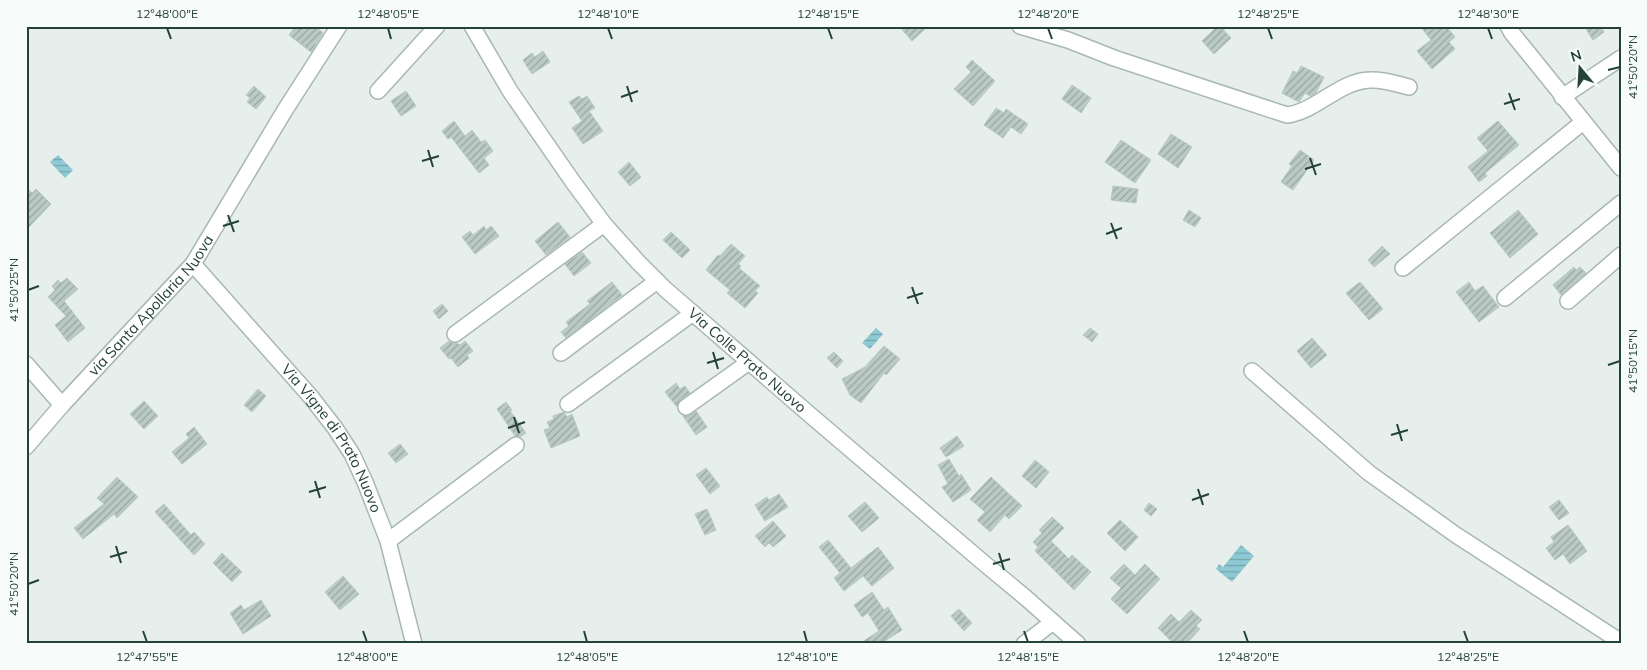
<svg xmlns="http://www.w3.org/2000/svg" width="1647" height="670" viewBox="0 0 1647 670" font-family="Mulish,sans-serif">
	<defs>
		<pattern id="water-rules" width="6" height="5" patternUnits="userSpaceOnUse" patternTransform="scale(1.25)"><rect width="6" height="5" fill="#8ec9d4"/><path d="M0 2.5h6" fill="none" stroke="#74a5ad"/></pattern>
		<pattern id="building-hatch" width="6" height="6" patternUnits="userSpaceOnUse" patternTransform="scale(1.25)"><rect width="6" height="6" fill="#bbcac4"/><path d="M-1 1l2-2M0 6l6-6M5 7l2-2" fill="none" stroke="#98a6a0"/></pattern>
	</defs>
	<rect width="100%" height="100%" fill="#e6efeb"/>
	<path fill="url(#water-rules)" d="M 58,155 L 73,170 L 65,178 L 50,162 Z
		M 876,328 L 883,334 L 870,349 L 862,343 Z
		M 1241,545 L 1254,556 L 1232,582 L 1216,569 L 1219,564 L 1223,567 Z"/>
	<path fill="url(#building-hatch)" stroke="#b8c9c2" d="M 296,26 L 315,26 L 323,33 L 311,52 L 289,35 Z
		M 899,26 L 928,26 L 912,41 Z
		M 1218,26 L 1220,26 L 1231,38 L 1214,54 L 1202,41 Z
		M 1420,26 L 1446,26 L 1455,37 L 1449,42 L 1455,49 L 1432,69 L 1417,51 L 1431,40 Z
		M 1584,26 L 1600,26 L 1604,32 L 1593,40 Z
		M 543,51 L 550,62 L 532,74 L 523,60 L 532,53 L 535,57 Z
		M 972,60 L 995,81 L 973,106 L 954,89 L 971,72 L 966,67 Z
		M 1301,66 L 1324,77 L 1316,93 L 1310,96 L 1305,93 L 1299,102 L 1282,93 L 1293,71 L 1297,73 Z
		M 1072,85 L 1091,98 L 1081,113 L 1062,99 Z
		M 254,86 L 266,97 L 256,109 L 247,102 L 250,98 L 246,95 Z
		M 406,91 L 416,106 L 401,116 L 391,101 Z
		M 579,96 L 582,99 L 587,96 L 595,108 L 589,111 L 603,131 L 583,144 L 572,128 L 582,121 L 569,102 Z
		M 996,108 L 1004,113 L 1006,109 L 1028,124 L 1021,134 L 1011,127 L 1003,138 L 984,125 Z
		M 454,121 L 465,136 L 472,130 L 481,142 L 485,140 L 493,151 L 484,158 L 489,165 L 479,173 L 451,137 L 448,139 L 442,131 Z
		M 1498,121 L 1519,145 L 1485,173 L 1487,176 L 1479,182 L 1468,167 L 1488,151 L 1477,138 Z
		M 1171,134 L 1192,147 L 1178,168 L 1158,154 Z
		M 1121,140 L 1151,160 L 1135,183 L 1105,162 Z
		M 1300,150 L 1314,160 L 1293,190 L 1281,182 L 1292,166 L 1289,164 Z
		M 629,162 L 641,177 L 630,186 L 618,172 Z
		M 1113,186 L 1138,189 L 1136,203 L 1111,200 Z
		M 26,187 L 32,193 L 36,189 L 51,204 L 26,230 Z
		M 1189,210 L 1201,218 L 1195,227 L 1183,220 Z
		M 1518,210 L 1538,234 L 1510,258 L 1490,233 Z
		M 558,222 L 570,237 L 546,255 L 535,241 Z
		M 484,226 L 486,230 L 491,226 L 499,236 L 475,254 L 462,237 L 470,231 L 473,235 Z
		M 671,232 L 690,250 L 682,258 L 663,240 Z
		M 731,244 L 745,256 L 738,264 L 741,266 L 739,268 L 760,286 L 755,291 L 758,293 L 745,308 L 727,293 L 730,290 L 706,270 L 718,255 L 720,256 Z
		M 1382,246 L 1390,254 L 1374,267 L 1368,260 Z
		M 582,252 L 591,263 L 574,276 L 565,264 Z
		M 1574,267 L 1576,270 L 1580,267 L 1586,273 L 1561,295 L 1553,285 Z
		M 67,278 L 78,289 L 64,301 L 85,328 L 68,342 L 55,325 L 66,316 L 48,297 L 55,290 L 52,286 L 58,280 L 61,283 Z
		M 612,282 L 622,295 L 566,338 L 561,332 L 569,326 L 566,322 L 590,304 L 587,301 Z
		M 1360,282 L 1383,309 L 1369,320 L 1346,293 Z
		M 1469,282 L 1475,291 L 1483,286 L 1499,307 L 1479,322 L 1456,292 Z
		M 442,304 L 448,311 L 439,319 L 433,311 Z
		M 1090,328 L 1098,334 L 1092,342 L 1083,335 Z
		M 1312,338 L 1327,355 L 1311,368 L 1297,351 Z
		M 449,341 L 452,343 L 457,343 L 460,345 L 465,341 L 473,351 L 467,355 L 469,358 L 458,367 L 451,358 L 449,359 L 440,348 Z
		M 884,346 L 900,359 L 886,375 L 884,373 L 861,403 L 850,395 L 842,379 L 865,367 Z
		M 834,352 L 843,361 L 837,368 L 827,358 Z
		M 676,383 L 680,389 L 685,386 L 690,393 L 680,400 L 677,407 L 665,392 Z
		M 258,389 L 266,396 L 252,412 L 244,405 Z
		M 144,401 L 158,416 L 144,429 L 130,414 Z
		M 506,402 L 512,410 L 510,411 L 526,433 L 520,437 L 515,436 L 497,409 Z
		M 696,411 L 707,427 L 696,435 L 683,416 L 687,416 Z
		M 564,412 L 567,417 L 572,414 L 580,436 L 551,448 L 544,430 L 550,428 L 547,422 L 554,419 L 553,416 Z
		M 194,427 L 207,444 L 182,464 L 172,452 L 189,438 L 186,434 Z
		M 957,436 L 964,446 L 946,457 L 940,448 Z
		M 400,444 L 408,454 L 396,463 L 388,453 Z
		M 949,459 L 959,476 L 961,474 L 971,490 L 953,502 L 942,487 L 948,484 L 938,465 Z
		M 1035,460 L 1049,472 L 1036,488 L 1022,476 Z
		M 706,468 L 720,486 L 710,494 L 696,475 Z
		M 117,477 L 138,497 L 117,518 L 114,514 L 83,539 L 74,528 L 104,504 L 97,498 Z
		M 991,477 L 1022,506 L 1009,519 L 1005,515 L 990,532 L 977,520 L 985,512 L 970,499 Z
		M 779,494 L 788,507 L 765,521 L 755,505 L 767,497 L 769,500 Z
		M 1559,500 L 1569,513 L 1559,520 L 1549,507 Z
		M 865,502 L 879,518 L 862,532 L 848,516 Z
		M 1149,503 L 1157,509 L 1151,516 L 1144,510 Z
		M 164,504 L 191,535 L 194,532 L 205,544 L 194,555 L 155,512 Z
		M 707,509 L 716,530 L 705,535 L 695,514 Z
		M 1052,517 L 1064,528 L 1051,541 L 1069,559 L 1072,555 L 1091,572 L 1074,590 L 1035,551 L 1038,547 L 1033,542 L 1042,533 L 1039,530 Z
		M 1120,520 L 1138,537 L 1125,551 L 1107,533 Z
		M 773,521 L 786,536 L 773,547 L 769,543 L 765,547 L 755,536 Z
		M 1568,525 L 1587,551 L 1570,564 L 1563,554 L 1555,560 L 1546,548 L 1554,542 L 1551,537 Z
		M 828,540 L 851,568 L 878,547 L 894,568 L 872,586 L 863,576 L 844,591 L 834,578 L 840,573 L 819,547 Z
		M 222,553 L 242,572 L 232,582 L 213,563 Z
		M 1124,564 L 1135,575 L 1145,564 L 1160,579 L 1127,614 L 1111,599 L 1121,588 L 1110,578 Z
		M 343,576 L 359,594 L 340,610 L 325,592 Z
		M 872,592 L 884,610 L 888,607 L 902,630 L 880,644 L 859,644 L 879,631 L 868,613 L 862,617 L 854,605 Z
		M 261,600 L 271,616 L 243,634 L 230,613 L 241,605 L 244,610 Z
		M 959,609 L 972,623 L 964,631 L 951,616 Z
		M 1191,610 L 1202,620 L 1196,626 L 1200,629 L 1186,644 L 1174,644 L 1158,628 L 1171,614 L 1179,622 Z"/>
	<g fill="none" stroke-linecap="round" stroke-linejoin="round">
		<g stroke="#a8b8b2" stroke-width="18">
			<g id="minor">
				<path id="s1" d="M 472,26 L 510,91 L 573,182 L 604,224 L 638,262 L 665,289 L 809,414 L 985,564 L 1026,598 L 1078,644"/>
				<path d="M 1020,26 L 1068,40 L 1114,58 L 1287,115 C 1317,111 1339,81 1370,80 C 1383,79 1397,84 1409,87"/>
				<path d="M 1508,26 L 1512,33 L 1621,168"/>
				<path d="M 378,91 L 437,26"/>
				<path d="M 1562,97 L 1621,58"/>
				<path id="s2" d="M 193,264 L 311,397 L 335,428 L 352,454 L 365,482 L 388,541 L 414,644"/>
				<path d="M 1403,268 L 1583,122"/>
				<path d="M 1505,298 L 1621,203"/>
				<path d="M 1568,301 L 1621,255"/>
				<path d="M 455,334 L 604,224"/>
				<path d="M 561,353 L 657,281"/>
				<path d="M 26,364 L 62,405"/>
				<path d="M 1252,371 L 1369,473 L 1456,535 L 1621,642"/>
				<path d="M 568,404 L 693,313"/>
				<path d="M 686,407 L 749,362"/>
				<path id="s3" d="M 26,447 L 62,405 L 193,264 L 285,110 L 339,26"/>
				<path d="M 388,541 L 516,445"/>
				<path d="M 1024,644 L 1053,622"/>
			</g>
		</g>
		<use href="#minor" stroke="#fff" stroke-width="15"/>
	</g>
	<path fill="none" stroke="#24423a" stroke-width="2" d="M 167,28 L 171,39M 388,28 L 391,39M 608,28 L 612,39M 828,28 L 832,39M 1048,28 L 1052,39M 1268,28 L 1272,39M 1488,28 L 1492,39M 1608,70 L 1620,67M 627,86 L 632,102M 1509,93 L 1515,110M 621,97 L 638,91M 1504,104 L 1520,99M 428,150 L 433,167M 1310,158 L 1316,175M 422,161 L 439,156M 1305,169 L 1321,164M 228,215 L 234,232M 1111,223 L 1117,239M 223,226 L 239,221M 1106,234 L 1122,228M 912,287 L 918,304M 28,290 L 39,286M 907,298 L 923,293M 713,352 L 718,369M 707,363 L 724,358M 1608,365 L 1620,361M 514,417 L 519,433M 1397,424 L 1402,441M 508,428 L 525,422M 1391,435 L 1408,430M 315,481 L 320,498M 1198,489 L 1203,505M 309,492 L 326,487M 1192,500 L 1209,494M 116,546 L 121,563M 999,553 L 1004,570M 110,557 L 127,552M 993,564 L 1010,559M 28,584 L 39,580M 143,631 L 147,642M 363,631 L 367,642M 584,631 L 587,642M 804,631 L 807,642M 1024,631 L 1028,642M 1244,631 L 1248,642M 1464,631 L 1468,642"/>
	<g text-anchor="middle" stroke-width="5" stroke-linejoin="round" paint-order="stroke">
		<g font-size="15" fill="#24423a" stroke="#f7fbf9">
			<text dy="5" stroke="none"><textPath href="#s3" startOffset="189">via Santa Apollaria Nuova</textPath></text>
			<text dy="5" stroke="none"><textPath href="#s1" startOffset="436">Via Colle Prato Nuovo</textPath></text>
			<text dy="5" stroke="none"><textPath href="#s2" startOffset="224">Via Vigne di Prato Nuovo</textPath></text>
		</g>
	</g>
	<rect width="1647" height="670" fill="none" stroke="#f7fbf9" stroke-width="55"/>
	<g transform="translate(1580 68) rotate(342)" stroke="#f7fbf9" stroke-width="4" paint-order="stroke">
	<path d="M0-4L9 19L0 12L-9 19Z" fill="#24423a"/>
	<text y="-8" font-size="14" font-weight="bold" text-anchor="middle" fill="#24423a">N</text>
	</g>
	<rect x="28" y="28" width="1592" height="614" fill="none" stroke="#24423a" stroke-width="2"/>
	<g font-size="12" text-anchor="middle" fill="#24423a">
		<text x="167" y="18">12°48'00"E</text>
		<text x="388" y="18">12°48'05"E</text>
		<text x="608" y="18">12°48'10"E</text>
		<text x="828" y="18">12°48'15"E</text>
		<text x="1048" y="18">12°48'20"E</text>
		<text x="1268" y="18">12°48'25"E</text>
		<text x="1488" y="18">12°48'30"E</text>
		<text transform="translate(1633 67) rotate(-90)" y="4">41°50'20"N</text>
		<text transform="translate(14 290) rotate(-90)" y="4">41°50'25"N</text>
		<text transform="translate(1633 361) rotate(-90)" y="4">41°50'15"N</text>
		<text transform="translate(14 584) rotate(-90)" y="4">41°50'20"N</text>
		<text x="147" y="661">12°47'55"E</text>
		<text x="367" y="661">12°48'00"E</text>
		<text x="587" y="661">12°48'05"E</text>
		<text x="807" y="661">12°48'10"E</text>
		<text x="1028" y="661">12°48'15"E</text>
		<text x="1248" y="661">12°48'20"E</text>
		<text x="1468" y="661">12°48'25"E</text>
	</g>
</svg>
